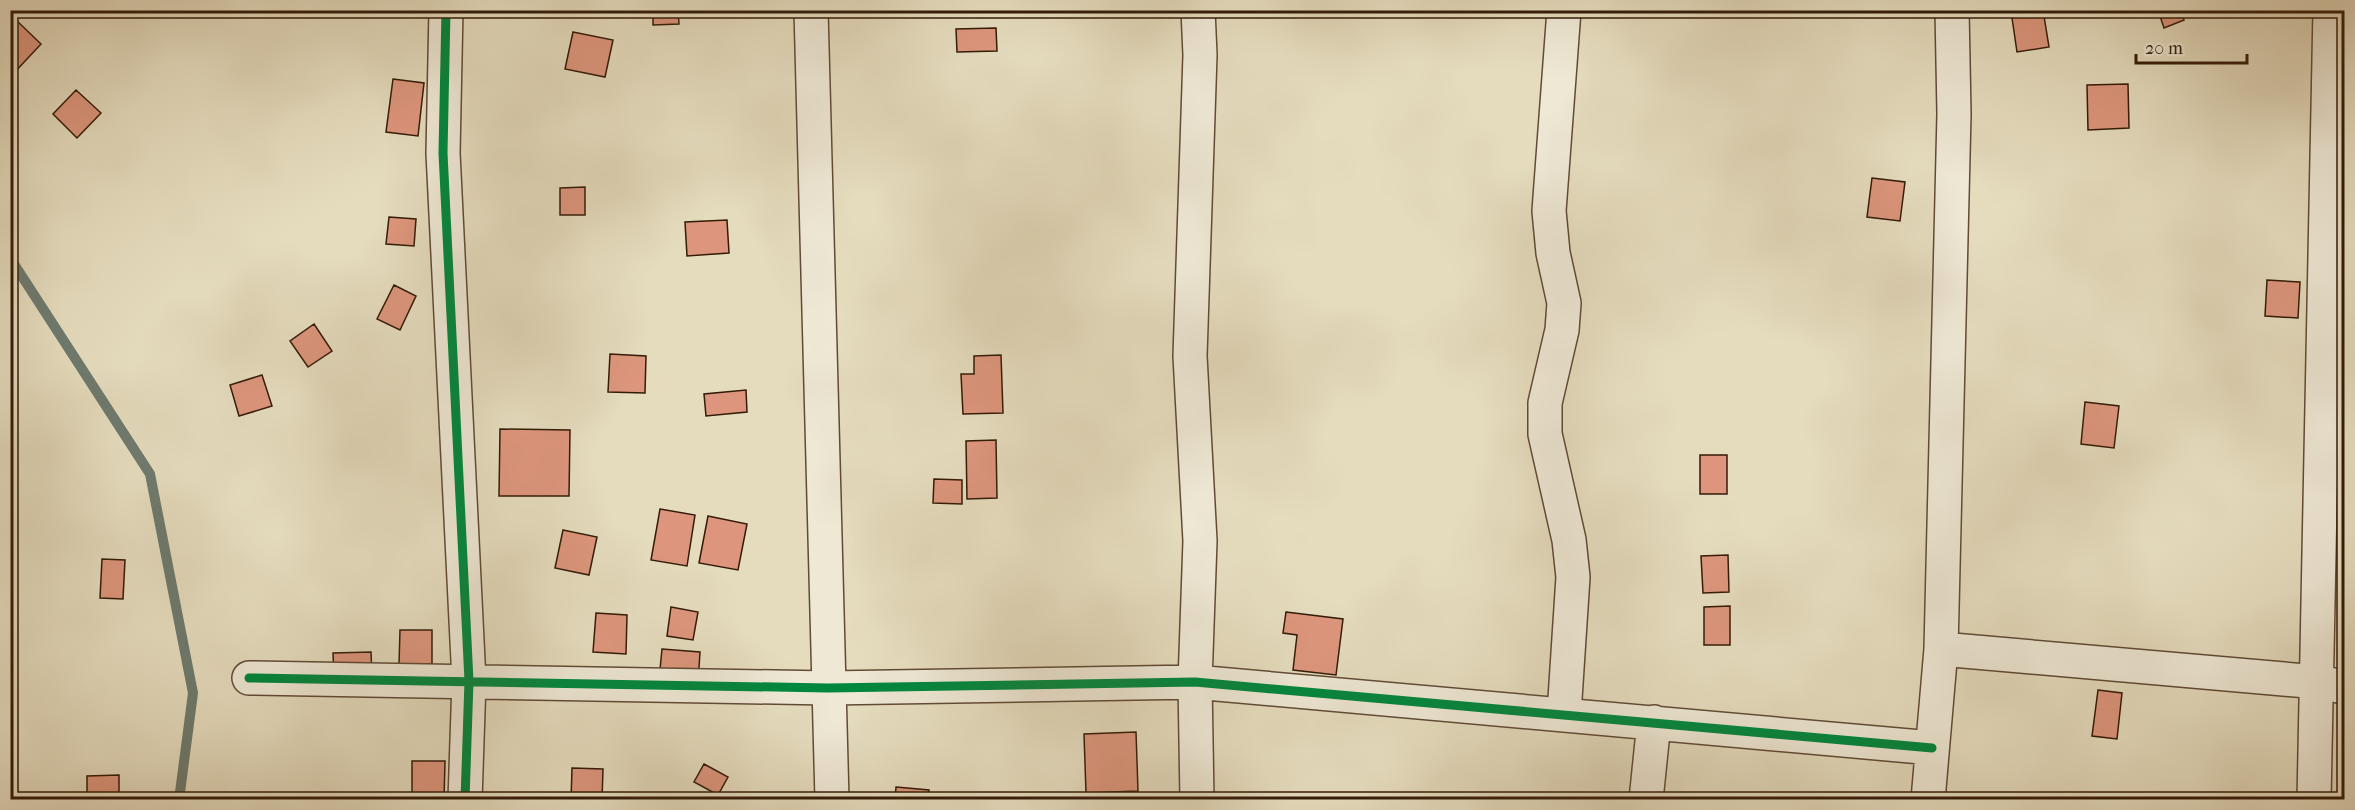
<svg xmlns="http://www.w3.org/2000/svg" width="2355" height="810" viewBox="0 0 2355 810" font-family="'IM FELL French Canon',serif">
	<rect width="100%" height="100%" fill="#e5dcbe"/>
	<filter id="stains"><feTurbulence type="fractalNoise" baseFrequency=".00333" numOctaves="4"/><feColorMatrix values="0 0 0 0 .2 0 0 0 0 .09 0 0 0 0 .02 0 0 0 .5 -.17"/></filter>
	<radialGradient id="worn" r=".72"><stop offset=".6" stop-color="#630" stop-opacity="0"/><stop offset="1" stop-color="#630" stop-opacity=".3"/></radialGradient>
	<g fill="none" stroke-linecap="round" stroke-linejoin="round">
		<path stroke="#6e7b6f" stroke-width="10" d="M 14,264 L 150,474 L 193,693 L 179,800"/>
	</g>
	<path fill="#dd967d" stroke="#331b08" stroke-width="1.5" d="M 653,10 L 678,10 L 679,24 L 653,25 Z
		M 2043,10 L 2049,47 L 2017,52 L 2011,11 Z
		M 2158,10 L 2181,10 L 2184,20 L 2164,28 Z
		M 16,20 L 41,44 L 12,75 L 10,74 L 10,26 Z
		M 996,28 L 997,51 L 957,52 L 956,29 Z
		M 573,32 L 613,40 L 605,77 L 565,69 Z
		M 393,79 L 424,83 L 418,136 L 386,132 Z
		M 2128,84 L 2129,128 L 2088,130 L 2087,85 Z
		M 76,90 L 101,113 L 77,138 L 53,114 Z
		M 1872,178 L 1905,182 L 1900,221 L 1867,217 Z
		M 585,187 L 585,215 L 560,215 L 560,188 Z
		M 389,217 L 416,219 L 414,246 L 386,244 Z
		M 727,220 L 729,253 L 687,256 L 685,222 Z
		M 2267,280 L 2300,282 L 2298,318 L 2265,316 Z
		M 394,285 L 416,296 L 400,330 L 377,319 Z
		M 314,324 L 332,351 L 308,367 L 290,341 Z
		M 610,354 L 646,356 L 645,393 L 608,392 Z
		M 1001,355 L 1003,413 L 963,414 L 961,374 L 974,374 L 974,356 Z
		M 262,375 L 272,406 L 239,416 L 230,385 Z
		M 746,390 L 747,412 L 706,416 L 704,394 Z
		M 2085,402 L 2119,406 L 2114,448 L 2081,444 Z
		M 500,429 L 570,430 L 569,496 L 499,496 Z
		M 996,440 L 997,498 L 967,499 L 966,441 Z
		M 1700,455 L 1727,455 L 1727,494 L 1700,494 Z
		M 934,479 L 962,480 L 962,504 L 933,503 Z
		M 660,509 L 695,515 L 687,566 L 651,560 Z
		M 708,516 L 747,524 L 738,570 L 699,563 Z
		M 563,530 L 597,537 L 589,575 L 555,568 Z
		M 1728,555 L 1729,592 L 1703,593 L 1701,556 Z
		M 102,559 L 125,560 L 123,599 L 100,598 Z
		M 1730,606 L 1730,645 L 1704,645 L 1704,607 Z
		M 671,607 L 698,612 L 693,640 L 667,636 Z
		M 1286,612 L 1343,619 L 1336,675 L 1293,670 L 1297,635 L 1283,633 Z
		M 596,613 L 627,615 L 626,654 L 593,652 Z
		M 400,630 L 432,630 L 432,664 L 399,664 Z
		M 662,649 L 700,652 L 698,683 L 659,680 Z
		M 371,652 L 372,677 L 334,677 L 333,653 Z
		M 2098,690 L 2122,693 L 2117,739 L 2092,736 Z
		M 1136,732 L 1138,791 L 1086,793 L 1084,734 Z
		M 412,761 L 445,761 L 444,800 L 412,800 Z
		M 704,764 L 728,777 L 718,795 L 694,782 Z
		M 572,768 L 603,769 L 602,800 L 571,800 Z
		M 119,775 L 119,800 L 87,800 L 87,776 Z
		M 896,787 L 929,790 L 927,800 L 895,800 Z"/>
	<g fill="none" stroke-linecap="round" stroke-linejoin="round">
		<g stroke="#604b36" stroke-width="36">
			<path id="minor" d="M 446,10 L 443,153 L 469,681 L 465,800
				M 811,10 L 832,800
				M 1564,10 L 1549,211 L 1553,253 L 1564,303 L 1562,330 L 1545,403 L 1545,434 L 1569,540 L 1573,577 L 1564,714
				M 1941,649 L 2318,682 L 2344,687
				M 249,678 L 828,688 L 1195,682 L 1932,748
				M 1197,800 L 1195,682 L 1200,541 L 1190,356 L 1200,55 L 1198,10
				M 1646,800 L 1654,722
				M 1928,800 L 1941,649 L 1954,114 L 1952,10
				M 2314,800 L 2330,10"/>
		</g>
		<use href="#minor" stroke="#eee8d5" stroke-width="33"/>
		<g stroke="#eee8d5" stroke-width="13">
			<path id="cycleway" d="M 446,10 L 443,153 L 469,681 L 465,800
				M 249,678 L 828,688 L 1195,682 L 1932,748"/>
		</g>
		<use href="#cycleway" stroke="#00873e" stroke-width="9"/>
	</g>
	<rect width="2355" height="810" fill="none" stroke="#e5dcbe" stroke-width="36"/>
	<rect x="12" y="12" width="2331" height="786" fill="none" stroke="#331b08" stroke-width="3"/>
	<rect x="18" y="18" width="2319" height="774" fill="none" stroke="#331b08" stroke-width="1.5"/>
	<path d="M2136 54v9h111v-9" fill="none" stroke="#331b08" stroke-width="3"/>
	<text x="2145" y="54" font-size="18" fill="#331b08" stroke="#eee8d5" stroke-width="4.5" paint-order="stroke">20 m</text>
	<rect width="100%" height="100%" filter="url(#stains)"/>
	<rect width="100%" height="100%" fill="url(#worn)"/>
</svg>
